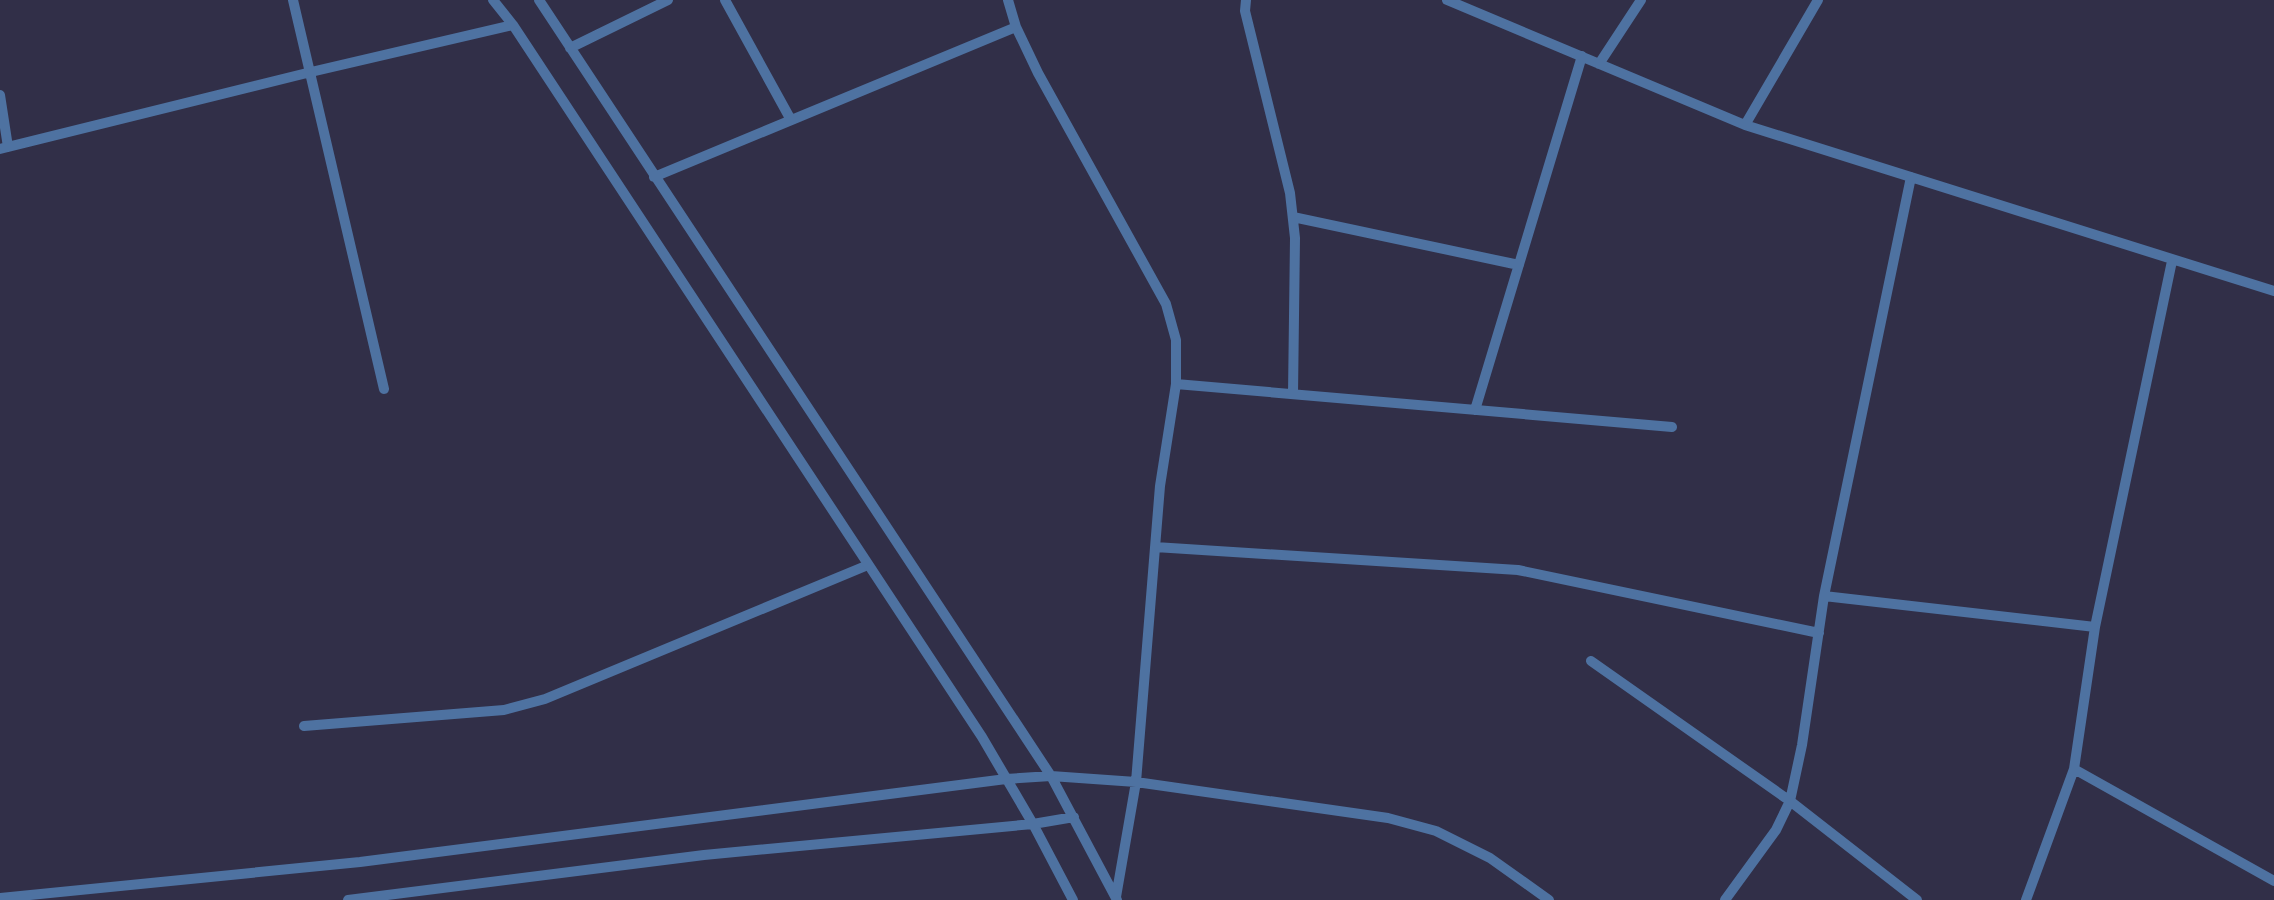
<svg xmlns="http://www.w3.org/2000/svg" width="2274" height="900" viewBox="0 0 2274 900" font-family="'Alegreya Sans',sans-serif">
	<rect width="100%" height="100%" fill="#312f48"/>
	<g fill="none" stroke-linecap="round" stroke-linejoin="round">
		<path stroke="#4e72a1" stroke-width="10" d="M 304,726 L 504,710 L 545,699 L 868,565"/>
		<path stroke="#4e72a1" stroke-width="10" d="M 293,0 L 384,389
			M 493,0 L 513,25 L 982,737 L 1033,824 L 1073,900
			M 539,0 L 1051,776 L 1117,900
			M 725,0 L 791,120
			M 1008,0 L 1016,27 L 1038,73 L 1166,304 L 1176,340 L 1176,384 L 1160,486 L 1136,782 L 1116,897
			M 1246,0 L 1245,11 L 1290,193 L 1295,238 L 1293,394
			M 1447,0 L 1745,125 L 2274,291
			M 570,48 L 668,0
			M 1599,64 L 1641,0
			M 0,95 L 8,147
			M 1745,125 L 1818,0
			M 0,149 L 311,72 L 513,25
			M 654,177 L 1016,27
			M 1293,217 L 1519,265
			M 1176,384 L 1672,427
			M 1475,410 L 1582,56
			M 1155,547 L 1518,570 L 1819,633
			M 1824,596 L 2095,627
			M 1591,661 L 1790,801 L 1917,900
			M 2074,769 L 2274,881
			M 0,898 L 360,862 L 1006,779 L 1051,776 L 1136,782 L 1388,818 L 1436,831 L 1490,858 L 1549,900
			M 348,900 L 704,855 L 1033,824 L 1074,817
			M 1725,900 L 1776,830 L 1790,801 L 1802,745 L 1824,596 L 1911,177
			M 2026,900 L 2074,769 L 2095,627 L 2172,261"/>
	</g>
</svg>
